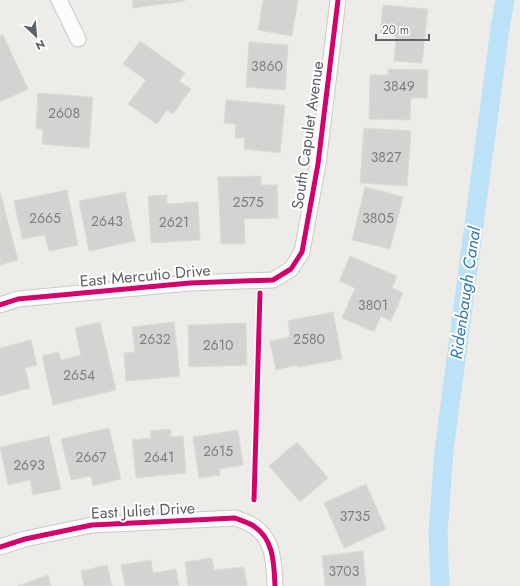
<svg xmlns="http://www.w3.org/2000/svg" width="520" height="586" viewBox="0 0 520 586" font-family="Jost,sans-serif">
	<rect width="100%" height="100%" fill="#edece8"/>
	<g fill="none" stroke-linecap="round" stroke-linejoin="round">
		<path stroke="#bbe2f8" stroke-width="19" d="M 440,586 L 438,533 L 444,450 L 500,29 L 505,0"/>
	</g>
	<path fill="#d4d3d1" stroke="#dddbd6" d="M 132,0 L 185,0 L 185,1 L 133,8 Z
		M 263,0 L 298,0 L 292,36 L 258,30 Z
		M 383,5 L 428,9 L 422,63 L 394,61 L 396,36 L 380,34 Z
		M 3,35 L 28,89 L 0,102 L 0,36 Z
		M 140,41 L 185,73 L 179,81 L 191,89 L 173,114 L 167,110 L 157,124 L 128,104 L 146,80 L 123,64 Z
		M 249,42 L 288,45 L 285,90 L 246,87 Z
		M 388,69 L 428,70 L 427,98 L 411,98 L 410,120 L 369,119 L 370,75 L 388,75 Z
		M 38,93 L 93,97 L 89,148 L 42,144 L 43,129 L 36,129 Z
		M 226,100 L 285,105 L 280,153 L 244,149 L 245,138 L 235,138 L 236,124 L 224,123 Z
		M 364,128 L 411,131 L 407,186 L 360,183 Z
		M 261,176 L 261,185 L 277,185 L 278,218 L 244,219 L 245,244 L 221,244 L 218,177 Z
		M 365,187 L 403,197 L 390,249 L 352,240 Z
		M 67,190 L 78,245 L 49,251 L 45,235 L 22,239 L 14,201 Z
		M 0,192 L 18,260 L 0,265 Z
		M 125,192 L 135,241 L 89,251 L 79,201 Z
		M 167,195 L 167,204 L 198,202 L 200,240 L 151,243 L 148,196 Z
		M 350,256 L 397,276 L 392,288 L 403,293 L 391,321 L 381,316 L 374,332 L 342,318 L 355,288 L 339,281 Z
		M 333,312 L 342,359 L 298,367 L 297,365 L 276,370 L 270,341 L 290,337 L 288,321 Z
		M 100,322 L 116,390 L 53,405 L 42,356 L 59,352 L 61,360 L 81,355 L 75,328 Z
		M 174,322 L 180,376 L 126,381 L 124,353 L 135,352 L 132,327 Z
		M 246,323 L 247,365 L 189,367 L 188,325 Z
		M 31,340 L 37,365 L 25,368 L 30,388 L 0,396 L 0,348 Z
		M 109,428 L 121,479 L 93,486 L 91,476 L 71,480 L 61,439 Z
		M 171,429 L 171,437 L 183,436 L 186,473 L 136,478 L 132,440 L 151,438 L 150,431 Z
		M 238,430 L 243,465 L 219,469 L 220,475 L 199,478 L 193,437 Z
		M 49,436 L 61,489 L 33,495 L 30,480 L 8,485 L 0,447 Z
		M 297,442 L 328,478 L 300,502 L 269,466 Z
		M 366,484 L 386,529 L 344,548 L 324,503 Z
		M 363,551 L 366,586 L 325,586 L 322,556 Z
		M 212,558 L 214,570 L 244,567 L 247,586 L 188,586 L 185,562 Z
		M 151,560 L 153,573 L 176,569 L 179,586 L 125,586 L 121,565 Z
		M 107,565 L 112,586 L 84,586 L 81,571 Z
		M 48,575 L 51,586 L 17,586 Z"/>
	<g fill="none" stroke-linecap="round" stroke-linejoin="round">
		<g stroke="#cacaca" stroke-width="17">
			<path id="minor" d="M 59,0 L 78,39
				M 0,305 L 18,299 L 190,283 L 273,280 L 291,269 L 302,252 L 318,164 L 338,0
				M 0,547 L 25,539 L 92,525 L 235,518 C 240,520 247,522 252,525 C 274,538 274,563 275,586"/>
		</g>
		<use href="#minor" stroke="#fcfcfc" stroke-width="15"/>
		<g stroke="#fff" stroke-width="8">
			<path id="cycleway" d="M 0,305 L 18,299 L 190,283 L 273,280 L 291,269 L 302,252 L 318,164 L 338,0
				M 254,500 L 260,293
				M 0,547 L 25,539 L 92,525 L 235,518 C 240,520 247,522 252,525 C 274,538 274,563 275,586"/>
		</g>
		<use href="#cycleway" stroke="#d6006c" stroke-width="5"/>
	</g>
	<g text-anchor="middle" stroke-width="4" stroke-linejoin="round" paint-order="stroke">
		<g font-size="14" fill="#7b8082">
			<text x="267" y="71">3860</text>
			<text x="399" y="91">3849</text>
			<text x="64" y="118">2608</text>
			<text x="386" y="162">3827</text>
			<text x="248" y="207">2575</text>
			<text x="45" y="223">2665</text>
			<text x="378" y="223">3805</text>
			<text x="107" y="226">2643</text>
			<text x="174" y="227">2621</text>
			<text x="373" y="310">3801</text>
			<text x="155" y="344">2632</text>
			<text x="309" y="344">2580</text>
			<text x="218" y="350">2610</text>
			<text x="79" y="380">2654</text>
			<text x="218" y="456">2615</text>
			<text x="91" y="462">2667</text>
			<text x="159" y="462">2641</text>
			<text x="29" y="470">2693</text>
			<text x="355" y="521">3735</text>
			<text x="344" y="576">3703</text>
		</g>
		<g font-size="16" fill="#5c6267" stroke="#fff">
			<text transform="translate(307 135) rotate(-82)" y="6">South Capulet Avenue</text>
			<text transform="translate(145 275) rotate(-5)" y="6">East Mercutio Drive</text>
			<text transform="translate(143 510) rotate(-3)" y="6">East Juliet Drive</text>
		</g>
		<g font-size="17" font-style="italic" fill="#367ab2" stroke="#fff">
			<text transform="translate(465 293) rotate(-82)" y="6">Ridenbaugh Canal</text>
		</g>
	</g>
	<g transform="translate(36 36) rotate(154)" stroke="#ffffff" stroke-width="3" paint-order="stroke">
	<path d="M0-3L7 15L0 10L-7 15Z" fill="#5c6267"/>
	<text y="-6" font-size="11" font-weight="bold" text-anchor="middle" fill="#5c6267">N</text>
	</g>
	<path d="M376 34v6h53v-6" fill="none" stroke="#5c6267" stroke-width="2"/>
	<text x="382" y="34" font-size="12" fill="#5c6267" stroke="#ffffff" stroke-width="3" paint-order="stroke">20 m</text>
</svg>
